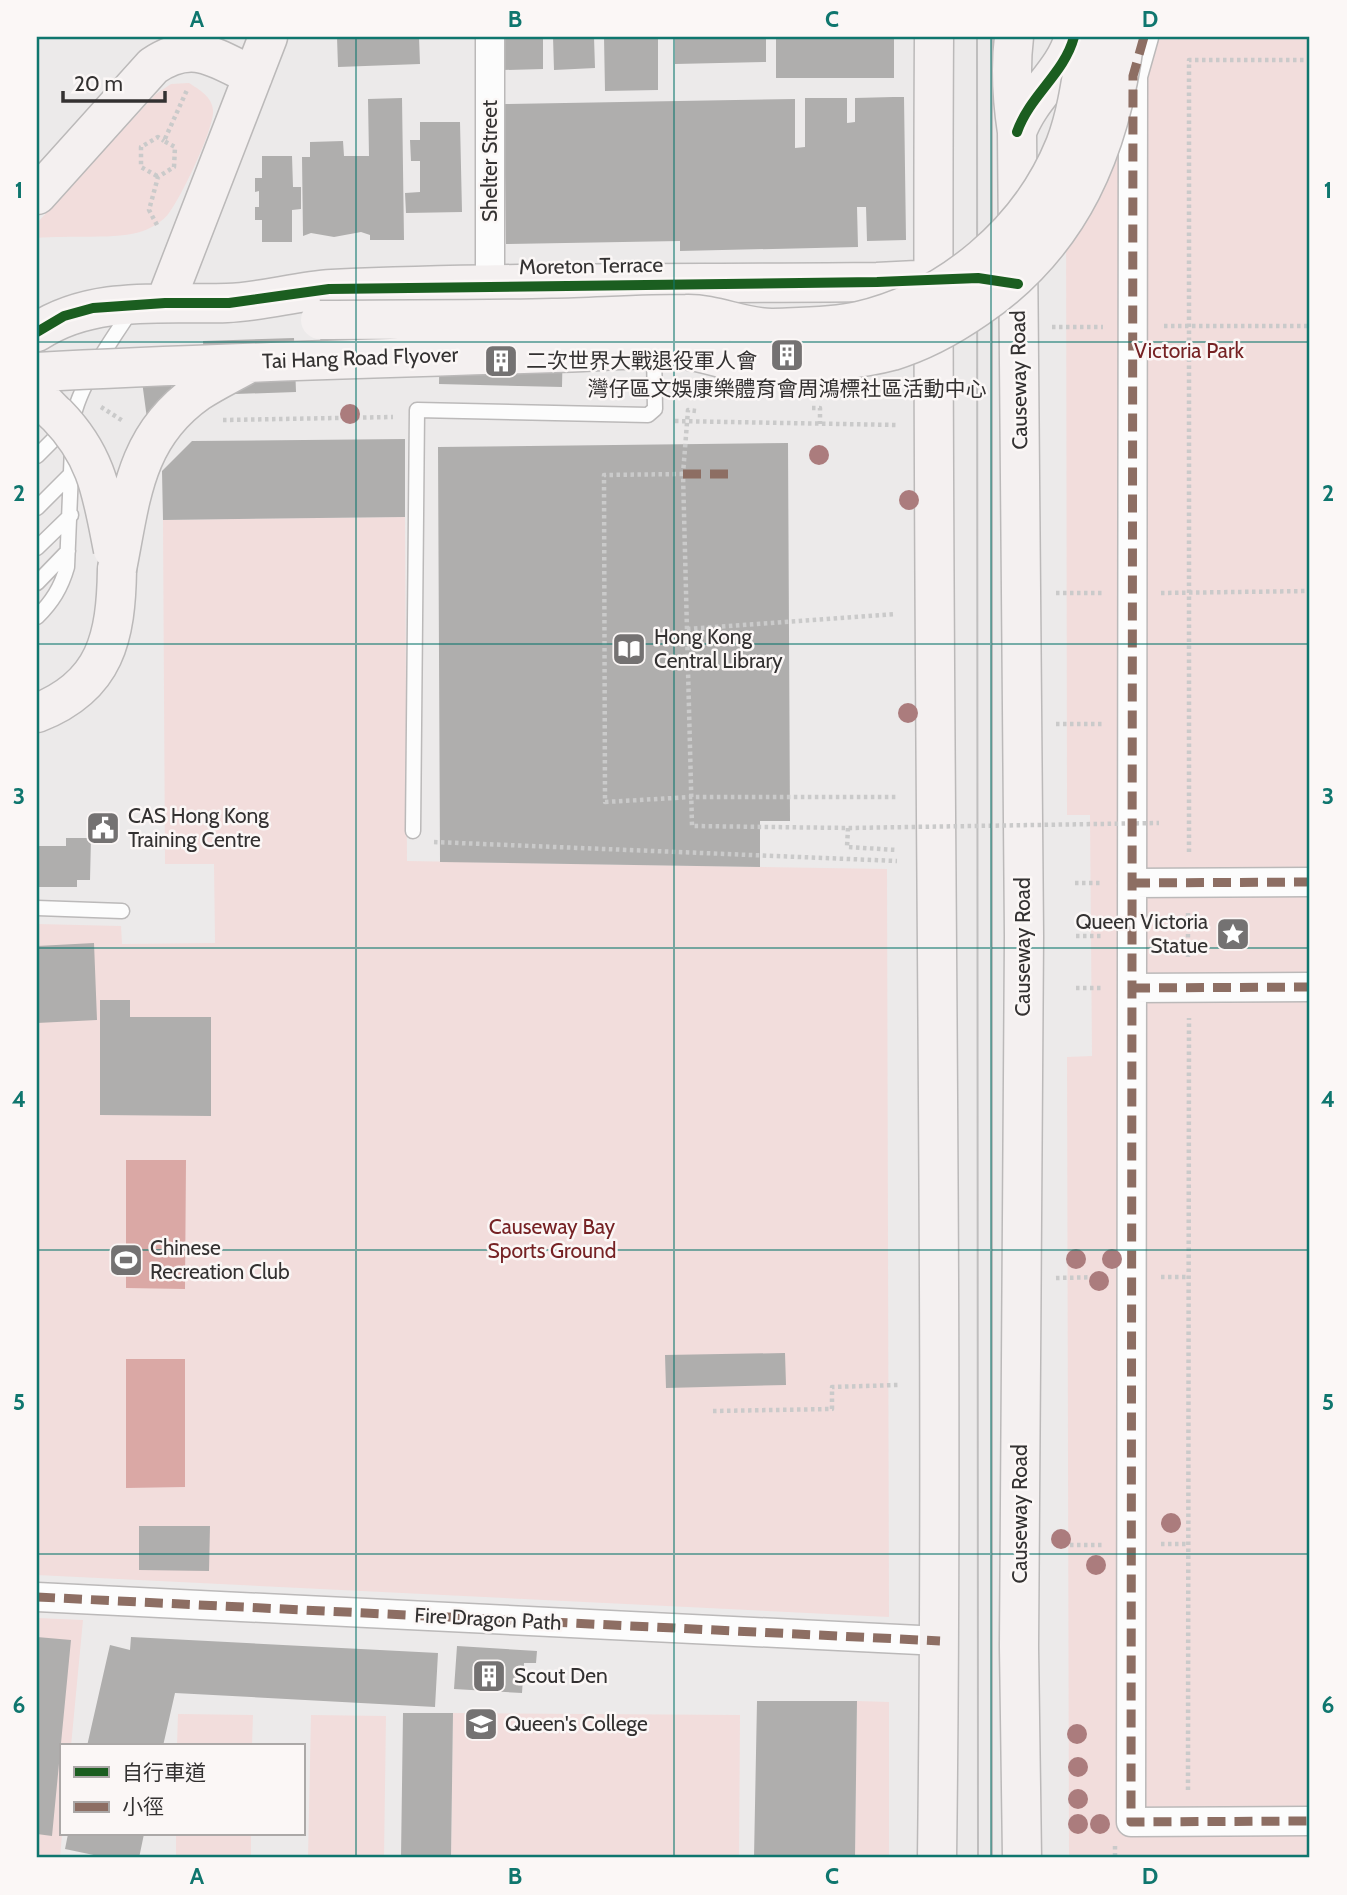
<svg xmlns="http://www.w3.org/2000/svg" width="1347" height="1895" viewBox="0 0 1347 1895" font-family="Cabin,'Noto Sans TC',sans-serif">
	<rect width="100%" height="100%" fill="#eceaea"/>
	<path fill="#f2dddc" d="M 1100,37 L 1310,37 L 1310,1858 L 1069,1858 L 1067,1057 L 1092,1056 L 1090,815 L 1067,815 L 1066,185 Z
		M 189,83 C 200,90 212,97 213,110 C 215,127 181,198 169,213 C 163,221 153,227 143,231 C 119,240 66,235 37,238 L 37,223 L 156,94 L 171,84 Z
		M 405,517 L 407,861 L 887,869 L 889,1617 L 37,1575 L 37,924 L 121,926 L 122,944 L 215,943 L 214,864 L 165,864 L 163,520 Z
		M 37,1618 L 83,1620 L 71,1746 L 61,1746 L 62,1834 L 60,1858 L 37,1858 Z
		M 857,1701 L 889,1702 L 889,1858 L 855,1858 Z
		M 453,1713 L 740,1715 L 739,1858 L 451,1858 Z
		M 178,1714 L 253,1715 L 252,1746 L 177,1746 Z
		M 311,1715 L 386,1716 L 384,1858 L 308,1858 Z
		M 176,1834 L 251,1834 L 251,1858 L 176,1858 Z"/>
	<path fill="#daa8a5" d="M 126,1160 L 186,1160 L 185,1289 L 126,1288 Z
		M 126,1359 L 185,1359 L 185,1487 L 126,1488 Z"/>
	<path fill="#afaead" d="M 337,37 L 419,37 L 420,64 L 338,67 Z
		M 503,37 L 543,37 L 543,69 L 503,70 Z
		M 553,37 L 594,37 L 595,68 L 554,70 Z
		M 604,37 L 658,37 L 658,90 L 605,91 Z
		M 675,37 L 766,37 L 766,62 L 675,64 Z
		M 776,37 L 894,37 L 894,78 L 776,78 Z
		M 893,97 L 904,97 L 906,240 L 867,241 L 866,207 L 857,207 L 858,247 L 680,251 L 680,241 L 506,244 L 504,104 L 795,99 L 795,148 L 805,147 L 805,98 L 847,98 L 847,123 L 855,122 L 855,98 Z
		M 402,98 L 404,240 L 370,240 L 370,235 L 361,232 L 334,237 L 311,233 L 303,236 L 302,157 L 310,157 L 310,142 L 343,141 L 344,156 L 369,156 L 368,99 Z
		M 420,122 L 460,122 L 462,212 L 406,213 L 405,193 L 420,192 L 420,161 L 411,161 L 410,140 L 420,140 Z
		M 262,156 L 292,156 L 293,187 L 301,187 L 301,209 L 292,210 L 292,242 L 262,242 L 262,220 L 255,220 L 255,207 L 259,207 L 259,191 L 255,192 L 255,178 L 262,178 Z
		M 440,335 L 563,338 L 562,387 L 439,384 Z
		M 294,338 L 296,392 L 205,395 L 203,341 Z
		M 169,370 L 177,421 L 148,426 L 141,374 Z
		M 405,439 L 405,517 L 163,520 L 162,471 L 192,441 Z
		M 788,443 L 790,821 L 760,821 L 760,867 L 440,862 L 438,447 Z
		M 66,838 L 91,838 L 90,880 L 77,880 L 77,887 L 37,887 L 37,846 L 66,846 Z
		M 94,943 L 97,1020 L 37,1023 L 37,946 Z
		M 100,1000 L 130,1000 L 130,1017 L 211,1017 L 211,1116 L 100,1115 Z
		M 785,1353 L 786,1385 L 666,1388 L 665,1355 Z
		M 139,1526 L 210,1526 L 209,1571 L 139,1570 Z
		M 37,1637 L 71,1640 L 52,1836 L 37,1834 Z
		M 131,1637 L 438,1653 L 435,1707 L 175,1693 L 163,1746 L 87,1746 L 110,1645 L 130,1650 Z
		M 457,1646 L 537,1651 L 536,1663 L 524,1663 L 522,1693 L 454,1689 Z
		M 757,1701 L 857,1701 L 855,1858 L 754,1858 Z
		M 403,1713 L 453,1713 L 451,1858 L 401,1858 Z
		M 68,1834 L 144,1834 L 139,1858 L 108,1858 L 65,1849 Z"/>
	<g fill="none" stroke-linecap="round" stroke-linejoin="round">
		<g stroke="#bbb9b9" stroke-width="17">
			<path id="lane" d="M 72,427 C 74,391 112,340 132,309
				M 37,456 L 67,426
				M 37,508 L 71,474
				M 37,548 L 71,515
				M 37,583 L 68,551
				M 37,617 C 52,602 61,588 67,567 L 72,448
				M 413,831 L 417,410 L 648,415 L 655,409 L 654,351
				M 37,908 L 122,911"/>
		</g>
		<g stroke="#bbb9b9" stroke-width="31">
			<path id="street" d="M 490,37 L 490,286
				M 1144,37 L 1133,76 L 1131,1822 L 1310,1821
				M 1132,883 L 1310,882
				M 1132,988 L 1310,987
				M 37,1597 L 940,1641"/>
		</g>
		<g stroke="#bbb9b9" stroke-width="41">
			<path id="secondary" d="M 934,37 C 930,644 945,1251 937,1858
				M 1014,37 C 1010,69 1012,99 1017,132 L 1024,936 L 1019,1647 L 1022,1858
				M 1017,132 C 1030,95 1064,74 1074,37
				M 37,195 L 153,66 C 193,39 215,58 253,76
				M 165,303 L 268,37
				M 37,332 C 93,295 163,305 227,303 C 262,302 297,291 332,289 C 512,281 696,284 877,282 L 957,278
				M 37,713 C 106,686 116,637 117,569"/>
		</g>
		<path stroke="#cacaca" stroke-width="4.5" stroke-dasharray="3.5 3.5" stroke-linecap="butt" d="M 157,176 L 141,167 L 141,147 L 158,137 L 164,141
			M 157,225 L 149,210 L 158,177 L 174,167 L 175,147 L 164,141 L 187,90
			M 1164,326 L 1310,326
			M 1052,327 L 1103,327
			M 101,407 L 123,421
			M 812,408 L 820,408 L 820,424
			M 223,420 L 393,417
			M 675,421 L 897,425
			M 683,474 L 604,475 L 605,802 L 691,797 L 896,797
			M 1056,593 L 1103,593
			M 1161,593 L 1310,591
			M 687,629 L 896,614
			M 1056,724 L 1103,724
			M 848,828 L 847,847 L 897,850
			M 434,842 L 897,861
			M 1189,852 L 1189,60 L 1310,60
			M 1075,883 L 1103,883
			M 1188,913 L 1188,957
			M 1076,936 L 1103,936
			M 1076,988 L 1103,988
			M 1161,1277 L 1188,1277
			M 1056,1278 L 1103,1277
			M 713,1411 L 832,1409 L 832,1387 L 898,1385
			M 1161,1544 L 1188,1544
			M 1056,1545 L 1103,1545
			M 1188,1790 L 1189,1018
			M 1115,1846 L 1115,1858"/>
		<use href="#lane" stroke="#fcfcfc" stroke-width="14"/>
		<use href="#street" stroke="#fcfcfc" stroke-width="28"/>
		<use href="#secondary" stroke="#f4f0f0" stroke-width="38"/>
		<path stroke="#bfbebe" stroke-width="2" d="M 977,37 L 978,1858
			M 992,37 L 992,1858"/>
		<g stroke="#bbb9b9" stroke-width="41" stroke-linecap="butt">
			<path id="secondary-bridge" d="M 320,320 C 398,319 476,320 553,318 C 597,317 642,314 686,314 C 715,313 745,329 774,328 C 800,327 834,327 859,321 C 949,300 1030,232 1065,145 C 1078,111 1082,73 1088,37
				M 37,372 C 209,363 382,358 555,353 C 595,352 643,347 683,350 C 710,352 737,366 764,365 C 803,364 855,361 892,351 C 922,342 951,326 977,308 C 1072,243 1111,149 1125,37
				M 37,396 C 44,401 50,409 57,415 C 98,457 102,495 113,550
				M 117,569 C 131,499 134,437 198,392 C 213,382 230,374 246,365"/>
		</g>
		<path stroke="#cacaca" stroke-width="4.5" stroke-dasharray="3.5 3.5" stroke-linecap="butt" d="M 696,411 L 688,410 L 683,474 L 692,826 L 848,828 L 1159,823"/>
		<use href="#secondary-bridge" stroke="#f4f0f0" stroke-width="38"/>
		<path stroke="#8d6e63" stroke-width="9" stroke-dasharray="18 9" stroke-linecap="butt" d="M 1144,37 L 1133,76 L 1131,1822 L 1310,1821
			M 683,474 L 730,474
			M 1132,883 L 1310,882
			M 1132,988 L 1310,987
			M 37,1597 L 940,1641"/>
		<g stroke="#fbf7f6" stroke-width="15">
			<path id="cycleway" d="M 1017,132 C 1030,95 1064,74 1074,37
				M 37,332 L 64,316 L 93,308 L 165,303 L 229,303 L 329,289 L 877,282 L 978,278 L 1018,284"/>
		</g>
		<use href="#cycleway" stroke="#1b5e20" stroke-width="10"/>
	</g>
	<g fill="#ab7c7d">
		<circle cx="350" cy="414" r="10"/>
		<circle cx="819" cy="455" r="10"/>
		<circle cx="909" cy="500" r="10"/>
		<circle cx="908" cy="713" r="10"/>
		<circle cx="1076" cy="1259" r="10"/>
		<circle cx="1112" cy="1259" r="10"/>
		<circle cx="1099" cy="1281" r="10"/>
		<circle cx="1171" cy="1523" r="10"/>
		<circle cx="1061" cy="1539" r="10"/>
		<circle cx="1096" cy="1565" r="10"/>
		<circle cx="1077" cy="1734" r="10"/>
		<circle cx="1078" cy="1767" r="10"/>
		<circle cx="1078" cy="1799" r="10"/>
		<circle cx="1078" cy="1824" r="10"/>
		<circle cx="1100" cy="1824" r="10"/>
	</g>
	<path fill="none" stroke="#0f766e" stroke-width="2" stroke-opacity="0.55" d="M 356,37 L 356,1858M 674,37 L 674,1858M 991,37 L 991,1858M 37,342 L 1310,342M 37,644 L 1310,644M 37,948 L 1310,948M 37,1250 L 1310,1250M 37,1554 L 1310,1554"/>
	<defs>
		<g id="building-square" transform="scale(1.75)"><rect x="-9" y="-9" width="18" height="18" rx="4" fill="#747272" stroke="#fbf7f6"/><path d="M-4-6H4V6H1V3H-1V6H-4ZM-2.5-4.3h1.7v1.8h-1.7ZM.8-4.3h1.7v1.8H.8ZM-2.5-1h1.7V.8h-1.7ZM.8-1h1.7V.8H.8Z" fill="#fff"/></g>
		<g id="library-square" transform="scale(1.75)"><rect x="-9" y="-9" width="18" height="18" rx="4" fill="#747272" stroke="#fbf7f6"/><path d="M-6-4Q-3-5.5-.7-3.5V5Q-3 3-6 4ZM6-4Q3-5.5 .7-3.5V5Q3 3 6 4Z" fill="#fff"/></g>
		<g id="civic-square" transform="scale(1.75)"><rect x="-9" y="-9" width="18" height="18" rx="4" fill="#747272" stroke="#fbf7f6"/><path d="M-.6-6.5H3V-4.5H.6V-3L4-1V1h2V6H-6V1h2V-1L-.6-3ZM-1.2 2.5V6h2.4V2.5Z" fill="#fff"/></g>
		<g id="sight-square" transform="scale(1.75)"><rect x="-9" y="-9" width="18" height="18" rx="4" fill="#747272" stroke="#fbf7f6"/><path d="M0-6L1.8-2.2L6-1.7L2.9 1.2L3.7 5.4L0 3.3L-3.7 5.4L-2.9 1.2L-6-1.7L-1.8-2.2Z" fill="#fff"/></g>
		<g id="stadium-square" transform="scale(1.75)"><rect x="-9" y="-9" width="18" height="18" rx="4" fill="#747272" stroke="#fbf7f6"/><path d="M0-5a6.5 5 0 1 0 0 10a6.5 5 0 1 0 0-10ZM-3.5-1.8h7v3.6h-7Z" fill="#fff"/></g>
		<g id="school-square" transform="scale(1.75)"><rect x="-9" y="-9" width="18" height="18" rx="4" fill="#747272" stroke="#fbf7f6"/><path d="M0-5L7-2L0 1L-7-2ZM-4 1L0 2.5L4 1V4Q0 6-4 4Z" fill="#fff"/></g>
	</defs>
	<g fill-rule="evenodd">
		<use href="#building-square" x="787" y="355"/>
		<use href="#building-square" x="501" y="361"/>
		<use href="#library-square" x="629" y="649"/>
		<use href="#civic-square" x="103" y="828"/>
		<use href="#sight-square" x="1233" y="934"/>
		<use href="#stadium-square" x="126" y="1260"/>
		<use href="#building-square" x="489" y="1676"/>
		<use href="#school-square" x="481" y="1724"/>
	</g>
	<g text-anchor="middle" stroke-width="5" stroke-linejoin="round" paint-order="stroke">
		<g font-size="21" fill="#333131" stroke="#fbf7f6">
			<text transform="translate(490 161) rotate(-90)" y="7">Shelter Street</text>
			<text transform="translate(591 266) rotate(-1)" y="7">Moreton Terrace</text>
			<text transform="translate(360 358) rotate(-2)" y="7">Tai Hang Road Flyover</text>
			<text transform="translate(1019 380) rotate(-91)" y="7">Causeway Road</text>
			<text transform="translate(1023 947) rotate(-90)" y="7">Causeway Road</text>
			<text transform="translate(1020 1514) rotate(-90)" y="7">Causeway Road</text>
			<text transform="translate(488 1619) rotate(3)" y="7">Fire Dragon Path</text>
		</g>
		<g font-size="21" fill="#762224" stroke="#fbf7f6">
			<text x="1189" y="358">Victoria Park</text>
			<text x="552" y="1234">Causeway Bay<tspan x="552" dy="24">Sports Ground</tspan></text>
		</g>
		<g font-size="21" fill="#333131" stroke="#fbf7f6" text-anchor="start">
			<text x="526" y="368">二次世界大戰退役軍人會</text>
			<text x="787" y="396" text-anchor="middle">灣仔區文娛康樂體育會周鴻標社區活動中心</text>
			<text x="654" y="644">Hong Kong<tspan x="654" dy="24">Central Library</tspan></text>
			<text x="128" y="823">CAS Hong Kong<tspan x="128" dy="24">Training Centre</tspan></text>
			<text x="1208" y="929" text-anchor="end">Queen Victoria<tspan x="1208" dy="24">Statue</tspan></text>
			<text x="150" y="1255">Chinese<tspan x="150" dy="24">Recreation Club</tspan></text>
			<text x="514" y="1683">Scout Den</text>
			<text x="505" y="1731">Queen's College</text>
		</g>
	</g>
	<rect width="1347" height="1895" fill="none" stroke="#fbf7f6" stroke-width="77"/>
	<rect x="60" y="1744" width="245" height="91" fill="#fbf7f6" stroke="#aba8a7" stroke-width="2"/>
	<rect x="74" y="1767" width="35" height="10" fill="#1b5e20" stroke="#aba8a7" stroke-width="2"/>
	<text x="122" y="1780" font-size="21" fill="#333131">自行車道</text>
	<rect x="74" y="1802" width="35" height="10" fill="#8d6e63" stroke="#aba8a7" stroke-width="2"/>
	<text x="122" y="1814" font-size="21" fill="#333131">小徑</text>
	<path d="M63 91v10h102v-10" fill="none" stroke="#333131" stroke-width="3.5"/>
	<text x="74" y="91" font-size="21" fill="#333131" stroke="#fbf7f6" stroke-width="5" paint-order="stroke">20 m</text>
	<rect x="38" y="38" width="1270" height="1818" fill="none" stroke="#0f766e" stroke-width="2.5"/>
	<g font-size="23" text-anchor="middle" font-weight="bold" fill="#0f766e">
		<text x="197" y="27">A</text>
		<text x="515" y="27">B</text>
		<text x="832" y="27">C</text>
		<text x="1150" y="27">D</text>
		<text x="19" y="198">1</text>
		<text x="1328" y="198">1</text>
		<text x="19" y="501">2</text>
		<text x="1328" y="501">2</text>
		<text x="19" y="804">3</text>
		<text x="1328" y="804">3</text>
		<text x="19" y="1107">4</text>
		<text x="1328" y="1107">4</text>
		<text x="19" y="1410">5</text>
		<text x="1328" y="1410">5</text>
		<text x="19" y="1713">6</text>
		<text x="1328" y="1713">6</text>
		<text x="197" y="1884">A</text>
		<text x="515" y="1884">B</text>
		<text x="832" y="1884">C</text>
		<text x="1150" y="1884">D</text>
	</g>
</svg>
